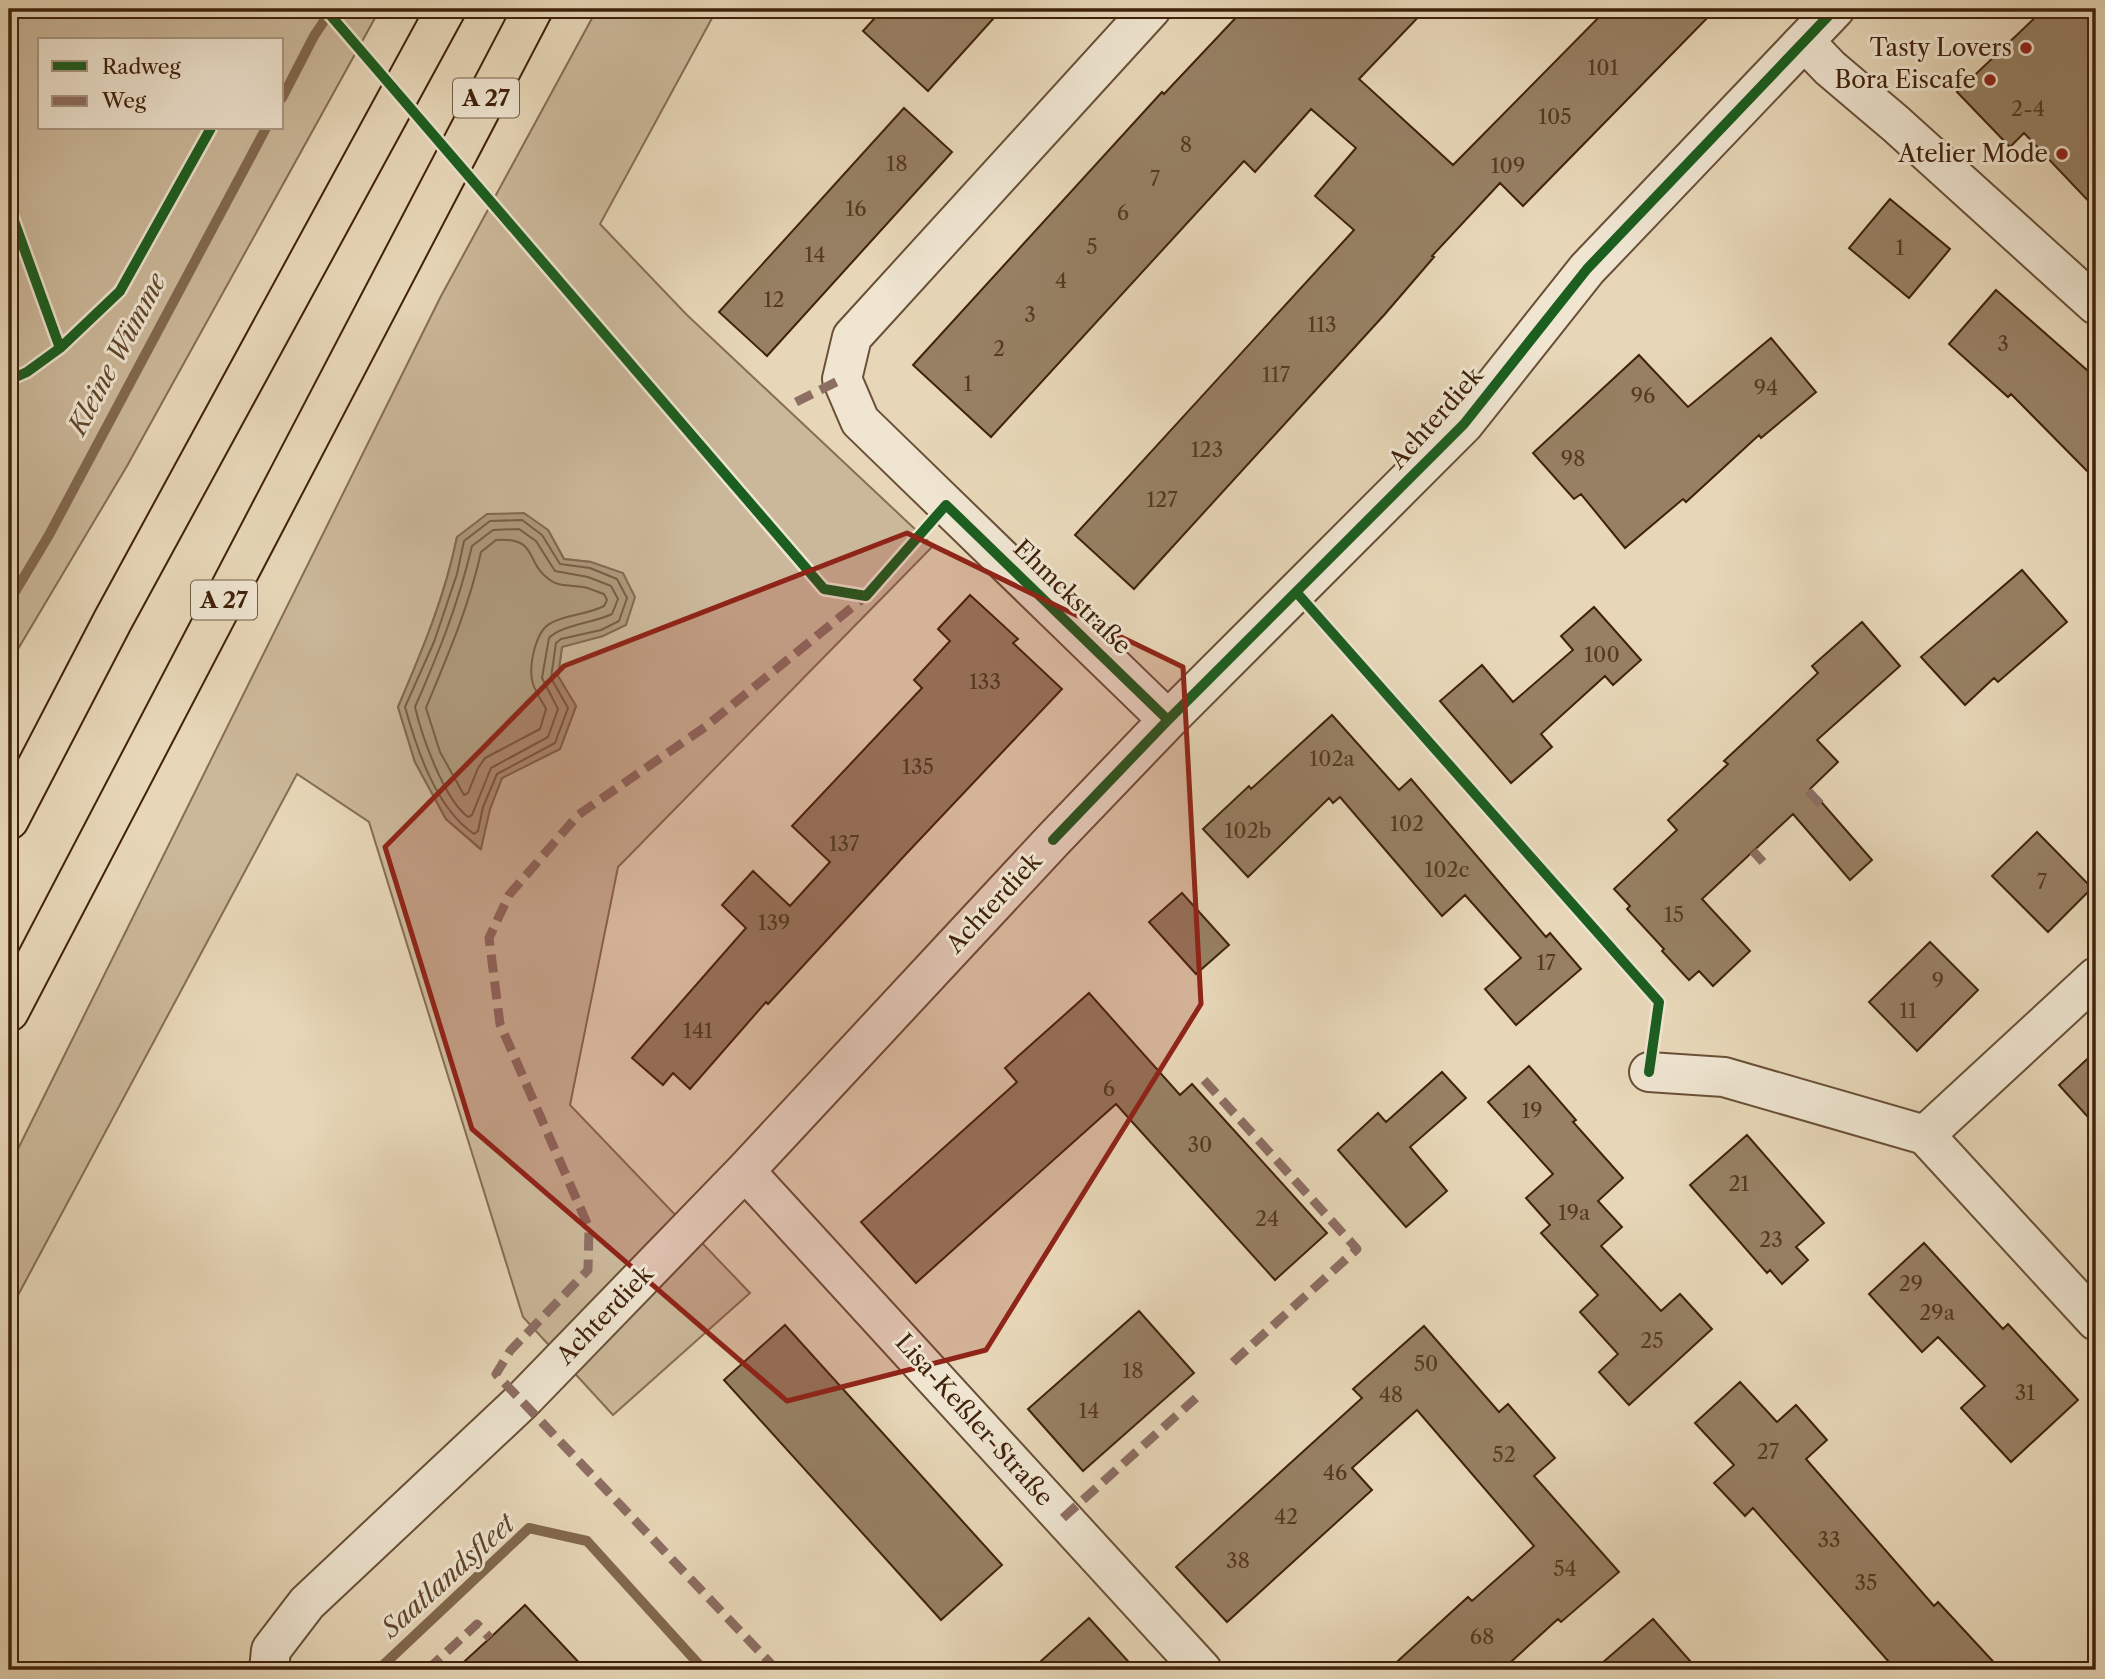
<svg xmlns="http://www.w3.org/2000/svg" width="2105" height="1679" viewBox="0 0 2105 1679" font-family="'Libre Caslon Text',serif">
	<rect width="100%" height="100%" fill="#e7d7b8"/>
	<filter id="stains"><feTurbulence type="fractalNoise" baseFrequency=".00286" numOctaves="4"/><feColorMatrix values="0 0 0 0 .2 0 0 0 0 .09 0 0 0 0 .02 0 0 0 .5 -.17"/></filter>
	<radialGradient id="worn" r=".72"><stop offset=".6" stop-color="#630" stop-opacity="0"/><stop offset="1" stop-color="#630" stop-opacity=".3"/></radialGradient>
	<path fill="#cbb89a" stroke="#866d52" stroke-width="2" fill-rule="evenodd" d="M 9,9 L 380,9 L 127,466 L 9,664 ZM 40,40 L 282,40 L 282,128 L 40,128 Z
		M 597,9 L 717,9 L 600,224 L 687,315 L 933,546 L 618,867 L 570,1105 L 750,1293 L 613,1415 L 523,1317 L 369,822 L 297,774 L 9,1312 L 9,1167 L 440,298 ZM 548,530 L 564,559 L 591,562 L 603,636 L 562,646 L 558,676 L 576,706 L 560,749 L 502,778 L 490,809 L 480,849 L 446,819 L 415,762 L 398,707 C 422,651 445,596 457,537 Z"/>
	<path fill="#ae997d" stroke="#82694f" stroke-width="2" d="M 524,513 L 548,530 L 564,559 L 591,562 L 623,573 L 635,597 L 626,625 L 603,636 L 562,647 L 558,676 L 576,706 L 560,749 L 502,778 L 490,809 L 481,849 L 446,819 L 415,762 L 398,707 C 422,651 445,597 457,537 L 487,514 Z"/>
	<g fill="none" stroke-linecap="round" stroke-linejoin="round">
		<path stroke="#775e44" stroke-width="2" d="M 522,520 L 542,535 L 560,564 L 590,568 L 617,579 L 627,598 L 619,621 L 601,630 L 561,639 L 556,643 L 551,678 L 568,708 L 555,743 L 497,774 L 483,807 L 478,831 L 474,834 C 436,808 417,750 405,707 L 434,642 L 457,574 L 464,541 L 490,521 Z
			M 519,529 L 536,541 L 555,571 L 588,577 L 611,586 L 618,599 L 612,614 C 594,623 561,625 549,638 L 542,678 L 558,709 L 548,737 L 491,768 L 472,815 L 468,817 C 444,799 422,737 415,707 C 439,652 458,605 472,546 L 493,530 Z
			M 496,540 C 540,537 524,563 550,580 C 559,587 572,585 583,587 C 590,588 597,592 604,594 L 607,600 L 604,606 C 587,615 567,614 551,623 C 535,631 528,668 533,684 C 536,693 542,701 546,709 L 540,729 L 485,758 L 478,768 L 468,793 L 464,795 L 440,752 L 426,708 C 447,657 469,607 481,552 Z"/>
		<path stroke="#82694f" stroke-width="10" d="M 282,98 L 314,36 L 332,9
			M 9,602 L 49,535 L 266,128
			M 378,1670 L 529,1528 L 587,1541 L 704,1670"/>
	</g>
	<path fill="#978064" stroke="#40220a" stroke-width="2" d="M 883,9 L 1002,9 L 928,91 L 863,31 Z
		M 1244,9 L 1426,9 L 1359,79 L 1453,165 L 1607,9 L 1716,9 L 1523,206 L 1500,183 L 1432,256 L 1434,257 L 1385,314 L 1134,589 L 1075,535 L 1354,230 L 1315,196 L 1356,148 L 1311,109 L 1255,172 L 1244,161 L 991,437 L 913,365 L 1162,92 L 1164,94 Z
		M 2044,9 L 2096,9 L 2096,209 L 2024,133 L 2010,147 L 1957,92 Z
		M 904,108 L 952,152 L 767,356 L 719,312 Z
		M 1890,199 L 1950,249 L 1909,298 L 1849,248 Z
		M 1996,290 L 2096,378 L 2096,480 L 2011,394 L 2008,397 L 1949,344 Z
		M 1771,338 L 1816,392 L 1761,438 L 1759,435 L 1686,502 L 1683,499 L 1625,548 L 1581,494 L 1574,499 L 1533,453 L 1639,355 L 1688,407 Z
		M 2022,570 L 2067,622 L 1998,682 L 1994,678 L 1965,705 L 1921,657 Z
		M 970,595 L 1018,639 L 1013,643 L 1062,689 L 906,854 L 768,1004 L 766,1002 L 690,1089 L 673,1073 L 663,1085 L 632,1058 L 746,928 L 722,905 L 753,871 L 790,906 L 830,862 L 792,826 L 922,688 L 914,680 L 950,641 L 938,629 Z
		M 1594,607 L 1641,660 L 1613,685 L 1605,676 L 1541,734 L 1552,747 L 1511,783 L 1440,701 L 1482,665 L 1513,702 L 1573,650 L 1561,636 Z
		M 1862,622 L 1900,666 L 1817,740 L 1838,762 L 1810,789 L 1872,860 L 1850,880 L 1793,814 L 1702,899 L 1750,951 L 1713,986 L 1699,971 L 1689,980 L 1662,951 L 1664,949 L 1627,909 L 1630,906 L 1614,889 L 1677,830 L 1668,820 L 1728,764 L 1724,761 L 1818,673 L 1812,666 Z
		M 1332,715 L 1399,790 L 1411,779 L 1546,937 L 1550,933 L 1581,969 L 1516,1025 L 1485,989 L 1521,958 L 1465,895 L 1442,916 L 1340,797 L 1333,803 L 1329,798 L 1248,877 L 1203,829 L 1249,786 L 1251,789 Z
		M 2037,832 L 2092,888 L 2048,932 L 1992,876 Z
		M 1182,893 L 1229,945 L 1196,974 L 1149,922 Z
		M 1930,942 L 1978,990 L 1917,1051 L 1869,1002 Z
		M 1089,993 L 1180,1095 L 1192,1084 L 1327,1233 L 1275,1280 L 1116,1104 L 916,1283 L 861,1222 L 1017,1082 L 1005,1068 Z
		M 2096,1051 L 2096,1126 L 2059,1085 Z
		M 1529,1066 L 1576,1120 L 1573,1122 L 1623,1178 L 1598,1201 L 1622,1227 L 1601,1246 L 1661,1311 L 1680,1294 L 1712,1329 L 1629,1405 L 1599,1372 L 1618,1354 L 1580,1312 L 1598,1295 L 1541,1233 L 1550,1225 L 1526,1198 L 1553,1174 L 1488,1102 Z
		M 1442,1072 L 1466,1098 L 1410,1147 L 1447,1191 L 1406,1227 L 1338,1150 L 1378,1113 L 1386,1122 Z
		M 1747,1135 L 1824,1223 L 1796,1247 L 1808,1260 L 1782,1284 L 1770,1270 L 1767,1273 L 1690,1185 Z
		M 1924,1243 L 2003,1329 L 2008,1324 L 2078,1400 L 2011,1462 L 1961,1408 L 1985,1386 L 1938,1337 L 1922,1352 L 1869,1294 Z
		M 1139,1311 L 1194,1373 L 1083,1471 L 1028,1409 Z
		M 785,1325 L 1002,1565 L 941,1620 L 724,1380 Z
		M 1424,1326 L 1499,1412 L 1508,1404 L 1555,1458 L 1534,1476 L 1619,1572 L 1561,1622 L 1558,1619 L 1502,1670 L 1388,1670 L 1468,1597 L 1472,1601 L 1534,1546 L 1417,1410 L 1352,1468 L 1372,1490 L 1227,1622 L 1176,1567 L 1362,1398 L 1353,1389 Z
		M 1740,1382 L 1777,1422 L 1796,1405 L 1827,1440 L 1806,1459 L 1934,1606 L 1938,1602 L 2001,1670 L 1896,1670 L 1753,1508 L 1745,1516 L 1714,1483 L 1734,1465 L 1695,1423 Z
		M 525,1605 L 586,1670 L 455,1670 L 490,1638 Z
		M 1089,1618 L 1136,1670 L 1031,1670 Z
		M 1653,1619 L 1698,1670 L 1594,1670 Z"/>
	<g fill="none" stroke-linecap="round" stroke-linejoin="round">
		<g stroke="#6a4f36" stroke-width="42">
			<path id="minor" d="M 1151,9 L 852,337 L 842,379 L 860,421 L 1168,720
				M 1805,42 L 1830,68 L 1896,124 L 2096,305
				M 2096,977 L 1925,1135 L 2096,1321
				M 1649,1072 L 1724,1077 L 1925,1135
				M 745,1171 L 1202,1670
				M 269,1670 L 271,1650 L 307,1603 L 522,1401 L 745,1171 L 1053,840 L 1168,720 L 1464,424 L 1587,269 L 1835,9"/>
		</g>
		<g stroke="#40220a" stroke-width="42">
			<path id="highway" d="M 9,820 L 113,620 L 446,9
				M 9,1012 L 533,9"/>
		</g>
		<use href="#minor" stroke="#efe5d1" stroke-width="38"/>
		<use href="#highway" stroke="#e7d7b8" stroke-width="38"/>
		<path stroke="#8d6e63" stroke-width="9" stroke-dasharray="18 9" stroke-linecap="butt" d="M 796,402 L 842,379
			M 1808,791 L 1823,807
			M 1753,851 L 1763,862
			M 1204,1080 L 1357,1249 L 1232,1363
			M 1063,1518 L 1196,1398
			M 427,1670 L 477,1624 L 490,1638
			M 777,1670 L 496,1374 L 510,1351 L 588,1270 L 589,1228 L 500,1024 L 489,938 L 509,895 L 578,815 L 705,727 L 866,596"/>
		<g stroke="#efe5d1" stroke-width="15">
			<path id="cycleway" d="M 325,9 L 824,589 L 866,596 L 946,505 L 1168,720
				M 9,207 L 60,348
				M 9,380 L 27,372 L 60,348 L 120,291 L 211,128
				M 1297,593 L 1659,1002 L 1649,1072
				M 1053,840 L 1168,720 L 1464,424 L 1587,269 L 1835,9"/>
		</g>
		<use href="#cycleway" stroke="#1b5e20" stroke-width="10"/>
	</g>
	<path fill="#8f2418" fill-opacity="0.2" stroke="#8f2418" stroke-width="5" stroke-linejoin="round" d="M 907,533 L 1183,667 L 1201,1004 L 986,1350 L 787,1401 L 472,1129 L 385,847 L 564,666 Z"/>
	<g fill="#8f2418" stroke="#efe5d1" stroke-width="2.5">
		<circle cx="2026" cy="48" r="7"/>
		<circle cx="1990" cy="80" r="7"/>
		<circle cx="2062" cy="154" r="7"/>
	</g>
	<g text-anchor="middle" stroke-width="6" stroke-linejoin="round" paint-order="stroke">
		<g font-size="21" fill="#563a20">
			<text x="1603" y="75">101</text>
			<text x="2028" y="116">2-4</text>
			<text x="1555" y="124">105</text>
			<text x="1186" y="152">8</text>
			<text x="897" y="171">18</text>
			<text x="1508" y="173">109</text>
			<text x="1155" y="186">7</text>
			<text x="856" y="216">16</text>
			<text x="1123" y="220">6</text>
			<text x="1092" y="254">5</text>
			<text x="1900" y="255">1</text>
			<text x="815" y="262">14</text>
			<text x="1061" y="288">4</text>
			<text x="774" y="307">12</text>
			<text x="1030" y="322">3</text>
			<text x="1322" y="332">113</text>
			<text x="2003" y="351">3</text>
			<text x="999" y="356">2</text>
			<text x="1276" y="382">117</text>
			<text x="968" y="391">1</text>
			<text x="1766" y="395">94</text>
			<text x="1643" y="403">96</text>
			<text x="1207" y="457">123</text>
			<text x="1573" y="466">98</text>
			<text x="1162" y="507">127</text>
			<text x="1602" y="662">100</text>
			<text x="985" y="689">133</text>
			<text x="1332" y="766">102a</text>
			<text x="918" y="774">135</text>
			<text x="1407" y="831">102</text>
			<text x="1248" y="838">102b</text>
			<text x="844" y="851">137</text>
			<text x="1447" y="877">102c</text>
			<text x="2042" y="889">7</text>
			<text x="1674" y="922">15</text>
			<text x="774" y="930">139</text>
			<text x="1546" y="970">17</text>
			<text x="1938" y="988">9</text>
			<text x="1908" y="1018">11</text>
			<text x="698" y="1038">141</text>
			<text x="1109" y="1096">6</text>
			<text x="1532" y="1118">19</text>
			<text x="1200" y="1152">30</text>
			<text x="1739" y="1191">21</text>
			<text x="1574" y="1220">19a</text>
			<text x="1267" y="1226">24</text>
			<text x="1771" y="1247">23</text>
			<text x="1911" y="1291">29</text>
			<text x="1937" y="1320">29a</text>
			<text x="1652" y="1348">25</text>
			<text x="1426" y="1371">50</text>
			<text x="1133" y="1378">18</text>
			<text x="2025" y="1400">31</text>
			<text x="1391" y="1402">48</text>
			<text x="1089" y="1418">14</text>
			<text x="1768" y="1459">27</text>
			<text x="1504" y="1462">52</text>
			<text x="1335" y="1480">46</text>
			<text x="1286" y="1524">42</text>
			<text x="1829" y="1547">33</text>
			<text x="1238" y="1568">38</text>
			<text x="1565" y="1576">54</text>
			<text x="1866" y="1590">35</text>
			<text x="1482" y="1644">68</text>
		</g>
		<g fill="#efe5d1" stroke="#745c46" stroke-width="2">
			<rect x="453" y="78.5" width="66" height="39" rx="5"/>
			<rect x="191" y="580.5" width="66" height="39" rx="5"/>
		</g>
		<g font-size="23" font-weight="bold" fill="#40220a">
			<text x="486" y="106">A 27</text>
			<text x="224" y="608">A 27</text>
		</g>
		<g font-size="24" fill="#40220a" stroke="#efe5d1" text-anchor="end">
			<text x="2012" y="56">Tasty Lovers</text>
			<text x="1976" y="88">Bora Eiscafe</text>
			<text x="2048" y="162">Atelier Mode</text>
		</g>
		<g font-size="24" fill="#40220a" stroke="#efe5d1">
			<text transform="translate(1436 418) rotate(-48)" y="8">Achterdiek</text>
			<text transform="translate(1072 597) rotate(44)" y="8">Ehmckstraße</text>
			<text transform="translate(994 903) rotate(-47)" y="8">Achterdiek</text>
			<text transform="translate(605 1315) rotate(-46)" y="8">Achterdiek</text>
			<text transform="translate(974 1420) rotate(48)" y="8">Lisa-Keßler-Straße</text>
		</g>
		<g font-size="26" font-style="italic" fill="#61462c" stroke="#efe5d1">
			<text transform="translate(117 354) rotate(-62)" y="9">Kleine Wümme</text>
			<text transform="translate(448 1576) rotate(-42)" y="9">Saatlandsfleet</text>
		</g>
	</g>
	<rect width="2105" height="1679" fill="none" stroke="#e7d7b8" stroke-width="35"/>
	<rect x="10" y="10" width="2084" height="1658" fill="none" stroke="#40220a" stroke-width="3.5"/>
	<rect x="18" y="18" width="2070" height="1644" fill="none" stroke="#40220a" stroke-width="2"/>
	<rect x="38" y="38" width="245" height="91" fill="#efe5d1" stroke="#a99781" stroke-width="2"/>
	<rect x="52" y="61" width="35" height="10" fill="#1b5e20" stroke="#a99781" stroke-width="2"/>
	<text x="102" y="74" font-size="21" fill="#40220a">Radweg</text>
	<rect x="52" y="96" width="35" height="10" fill="#8d6e63" stroke="#a99781" stroke-width="2"/>
	<text x="102" y="108" font-size="21" fill="#40220a">Weg</text>
	<rect width="100%" height="100%" filter="url(#stains)"/>
	<rect width="100%" height="100%" fill="url(#worn)"/>
</svg>
